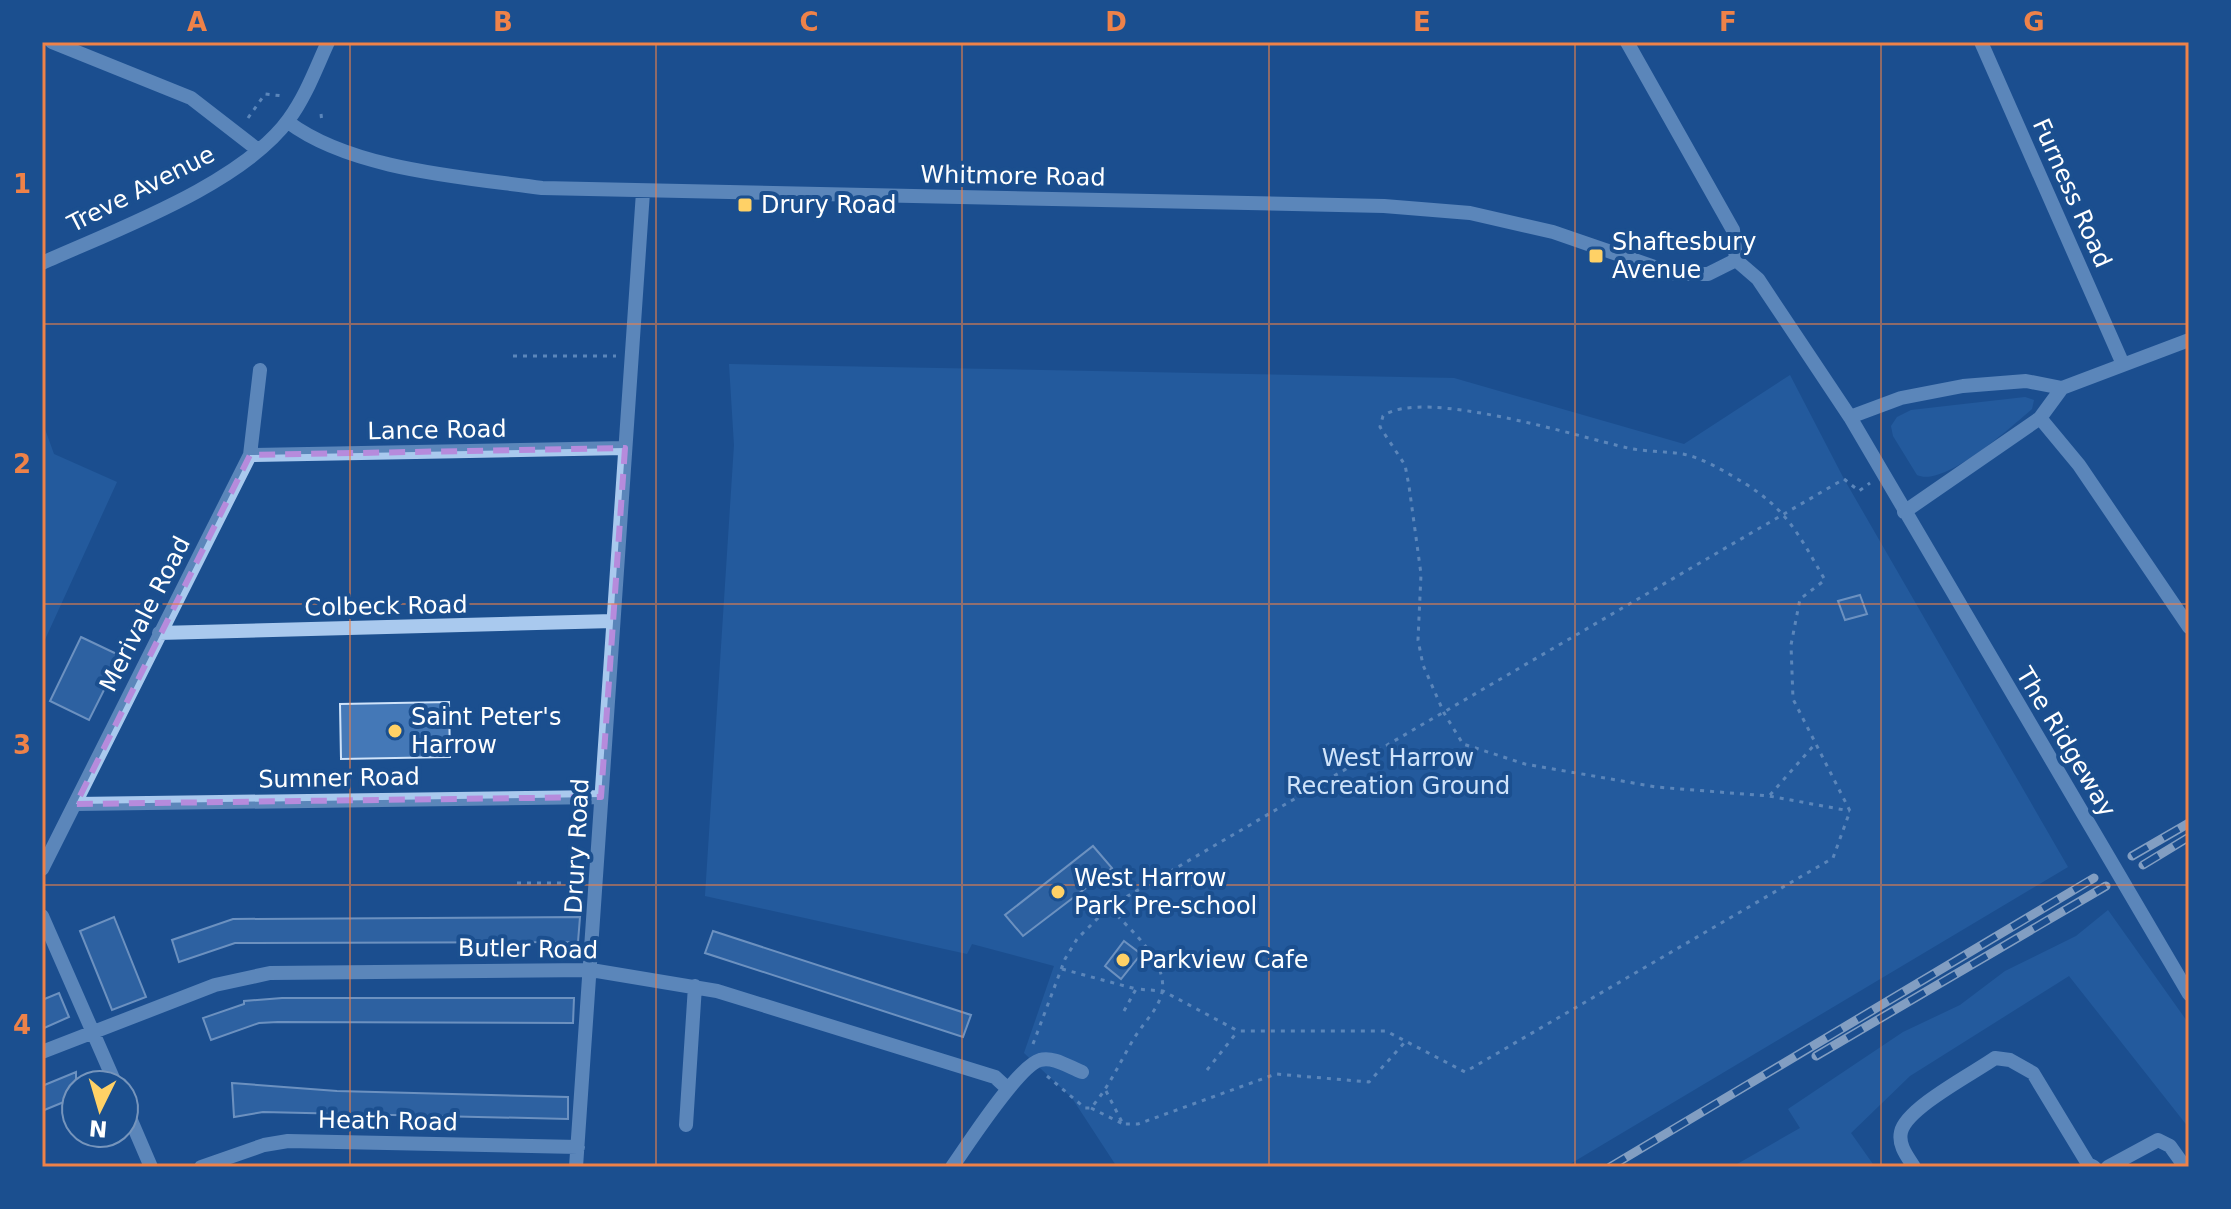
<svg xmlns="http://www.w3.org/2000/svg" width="2231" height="1209" viewBox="0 0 2231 1209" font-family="'DejaVu Sans',sans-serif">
	<rect width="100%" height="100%" fill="#1b4f8f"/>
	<path fill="#2e69ad" d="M 729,364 L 1454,378 L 1684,444 L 1790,375 L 1844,479 L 2068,867 L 1565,1167 L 1117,1167 L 1072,1098 L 1024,1053 L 1054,966 L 972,944 L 967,954 L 705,896 L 734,445 Z
		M 2025,397 L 2034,400 L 2032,409 C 2011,427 1944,488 1917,475 L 1893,436 L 1891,426 L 1897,417 L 1911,410 Z
		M 42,421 L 54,454 L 117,482 L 42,646 Z
		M 2108,910 L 2189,1024 L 2189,1128 L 2069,976 L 1910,1076 L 1851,1133 L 1875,1167 L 1732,1167 L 1800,1128 L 1788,1109 L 1903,1032 L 1960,1005 L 2005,971 L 2076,936 Z"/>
	<path fill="#4478b7" stroke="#cfe3fa" stroke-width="2" d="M 1860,595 L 1867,614 L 1845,620 L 1838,601 Z
		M 81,637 L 121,656 L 89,720 L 50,701 Z
		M 449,702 L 450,757 L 341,759 L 340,704 Z
		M 1093,846 L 1112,868 L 1023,936 L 1005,915 Z
		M 114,917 L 146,997 L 112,1010 L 80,931 Z
		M 580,917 L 578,942 L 235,943 L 179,962 L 172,940 L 233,919 Z
		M 713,931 L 971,1015 L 963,1037 L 705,953 Z
		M 1124,941 L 1141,954 L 1121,979 L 1105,966 Z
		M 59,993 L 69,1017 L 42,1029 L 42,1000 Z
		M 282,998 L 574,998 L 573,1023 L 278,1022 L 259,1023 L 211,1040 L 203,1018 L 244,1004 L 244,1001 Z
		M 76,1072 L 76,1097 L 42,1111 L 42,1086 Z
		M 232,1083 L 337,1091 L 568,1097 L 568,1119 L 263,1112 L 234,1117 Z"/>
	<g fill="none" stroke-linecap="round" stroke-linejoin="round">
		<path stroke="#a9c9ee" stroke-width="3" stroke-dasharray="4 6" stroke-linecap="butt" d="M 321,114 L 322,122
			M 248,118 L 265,94 L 283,96
			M 513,356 L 616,356
			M 1770,795 L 1815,744
			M 517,883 L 581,883
			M 1062,969 L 1136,989
			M 1124,1011 L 1136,989 L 1163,991 L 1238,1031 L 1386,1031 L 1465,1072 L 1833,858 L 1850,811 L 1793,699 L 1791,645 L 1800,599 L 1825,580 C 1800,537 1788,510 1744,483 C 1726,472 1703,458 1683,454 C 1665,451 1646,452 1628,448 C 1579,437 1422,387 1383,416 L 1380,427 L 1405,465 L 1409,486 L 1421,574 L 1418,640 L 1423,665 L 1444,713 L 1463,744 L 1525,764 L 1656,787 L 1769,796 L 1850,811
			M 1033,1044 L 1065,959 L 1077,939 L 1109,907 L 1844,479 L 1859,491 L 1870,483
			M 1207,1070 L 1238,1031
			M 1047,1076 L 1085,1108 L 1091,1108 C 1109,1087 1119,1064 1133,1040 C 1141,1026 1154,1014 1160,999 C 1174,965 1129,929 1109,907
			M 1106,1091 L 1123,1124 L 1138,1124 L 1276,1074 L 1369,1082 L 1406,1041
			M 1091,1108 L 1123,1124"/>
		<path stroke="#a9c9ee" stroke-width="14" d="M 52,42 L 191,98 L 258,150
			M 1627,42 L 1733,230 L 1736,260 L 1758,279 L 1850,417 L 2189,994
			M 1981,42 L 2122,362
			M 288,122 C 352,170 463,177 542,188 L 1384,206 L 1470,213 L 1553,232 L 1675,274 L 1708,274 L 1736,260
			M 42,263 C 115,230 242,184 289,119 C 306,96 316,68 328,42
			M 1850,417 L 1901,398 L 1963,386 L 2026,381 L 2062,388 L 2189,340
			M 2040,418 L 2079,465 L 2189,627
			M 250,455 L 625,448
			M 1904,512 L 2040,418 L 2062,388
			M 159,633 L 613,621
			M 76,804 L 601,797
			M 42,869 L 250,455 L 260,370
			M 42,916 L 116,1085
			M 42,1052 L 215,985 L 270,973 L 591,970 L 717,991 L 995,1077 L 1008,1089
			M 124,1104 L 151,1167
			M 686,1125 L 695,986
			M 201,1167 L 264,1145 L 288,1141 L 578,1147
			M 576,1167 L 643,192
			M 952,1167 C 967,1146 1018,1066 1040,1060 C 1053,1056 1069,1067 1082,1072
			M 1914,1167 C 1907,1156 1898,1145 1901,1132 C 1906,1108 1974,1073 1995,1058 L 2010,1060 L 2033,1073 L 2088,1164 L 2094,1167
			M 2108,1167 L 2158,1140 L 2170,1146 L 2185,1167"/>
		<g stroke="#fff" stroke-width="9">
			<path id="rail" d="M 2132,856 L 2189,823
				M 2143,865 L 2189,837
				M 1816,1056 L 2106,886
				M 1610,1167 L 2094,878"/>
		</g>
		<use href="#rail" stroke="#1b4f8f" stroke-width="6" stroke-dasharray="18" stroke-linecap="butt"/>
	</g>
	<path d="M0 0H2231V1209H0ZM 625,448 L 601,797 L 76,804 L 250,455 Z" fill="#1b4f8f" fill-opacity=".55" fill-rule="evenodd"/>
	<path fill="none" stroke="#b68bdc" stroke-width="6" stroke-dasharray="16 10" stroke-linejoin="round" d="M 625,448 L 601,797 L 76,804 L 250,455 Z"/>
	<path fill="none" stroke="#ee8249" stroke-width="2" stroke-opacity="0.55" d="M 350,42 L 350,1167M 656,42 L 656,1167M 962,42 L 962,1167M 1269,42 L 1269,1167M 1575,42 L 1575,1167M 1881,42 L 1881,1167M 42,324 L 2189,324M 42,604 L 2189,604M 42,885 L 2189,885"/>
	<g fill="#ffd166" stroke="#1b4f8f" stroke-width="3">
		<rect x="737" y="197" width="16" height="16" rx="4"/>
		<rect x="1588" y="248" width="16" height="16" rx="4"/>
		<circle cx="395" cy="731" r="8"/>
		<circle cx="1058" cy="892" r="8"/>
		<circle cx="1123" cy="960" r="8"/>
	</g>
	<g text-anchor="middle" stroke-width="8" stroke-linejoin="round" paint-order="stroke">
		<g font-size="24" fill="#fff" stroke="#1b4f8f">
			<text transform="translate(1013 176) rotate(1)" y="8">Whitmore Road</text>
			<text transform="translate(141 189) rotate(-27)" y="8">Treve Avenue</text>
			<text transform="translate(2072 193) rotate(66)" y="8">Furness Road</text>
			<text transform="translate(437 430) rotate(-1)" y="8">Lance Road</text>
			<text transform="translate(386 606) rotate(-1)" y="8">Colbeck Road</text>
			<text transform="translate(145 614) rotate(-63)" y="8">Merivale Road</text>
			<text transform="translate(2066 742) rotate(59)" y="8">The Ridgeway</text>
			<text transform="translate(339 778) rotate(-1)" y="8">Sumner Road</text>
			<text transform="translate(577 846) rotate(-87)" y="8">Drury Road</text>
			<text transform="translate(528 949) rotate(1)" y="8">Butler Road</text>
			<text transform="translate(388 1121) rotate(1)" y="8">Heath Road</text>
		</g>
		<g font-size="24" fill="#fff" stroke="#1b4f8f" text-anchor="start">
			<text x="761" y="213">Drury Road</text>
			<text x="1612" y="250">Shaftesbury<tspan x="1612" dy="28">Avenue</tspan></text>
			<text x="411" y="725">Saint Peter's<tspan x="411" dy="28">Harrow</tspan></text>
			<text x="1074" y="886">West Harrow<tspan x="1074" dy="28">Park Pre-school</tspan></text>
			<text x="1139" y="968">Parkview Cafe</text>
		</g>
		<g font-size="24" fill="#cfe3fa" stroke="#1b4f8f">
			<text x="1398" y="766">West Harrow<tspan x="1398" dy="28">Recreation Ground</tspan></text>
		</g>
	</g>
	<rect width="2231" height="1209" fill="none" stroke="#1b4f8f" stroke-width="88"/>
	<g transform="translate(100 1109) rotate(185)"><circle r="38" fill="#1b4f8f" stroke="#7695bc" stroke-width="2"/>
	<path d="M0-6L14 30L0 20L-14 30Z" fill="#ffd166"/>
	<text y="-12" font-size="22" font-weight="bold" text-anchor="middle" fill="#ffffff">N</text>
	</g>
	<rect x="44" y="44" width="2143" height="1121" fill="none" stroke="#ee8249" stroke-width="3"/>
	<g font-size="26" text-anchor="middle" font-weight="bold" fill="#ee8249">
		<text x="197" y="31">A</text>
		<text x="503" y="31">B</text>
		<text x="809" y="31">C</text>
		<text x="1116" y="31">D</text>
		<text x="1422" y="31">E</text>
		<text x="1728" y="31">F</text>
		<text x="2034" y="31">G</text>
		<text x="22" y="193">1</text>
		<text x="22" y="473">2</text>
		<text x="22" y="754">3</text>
		<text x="22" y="1034">4</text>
	</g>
</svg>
